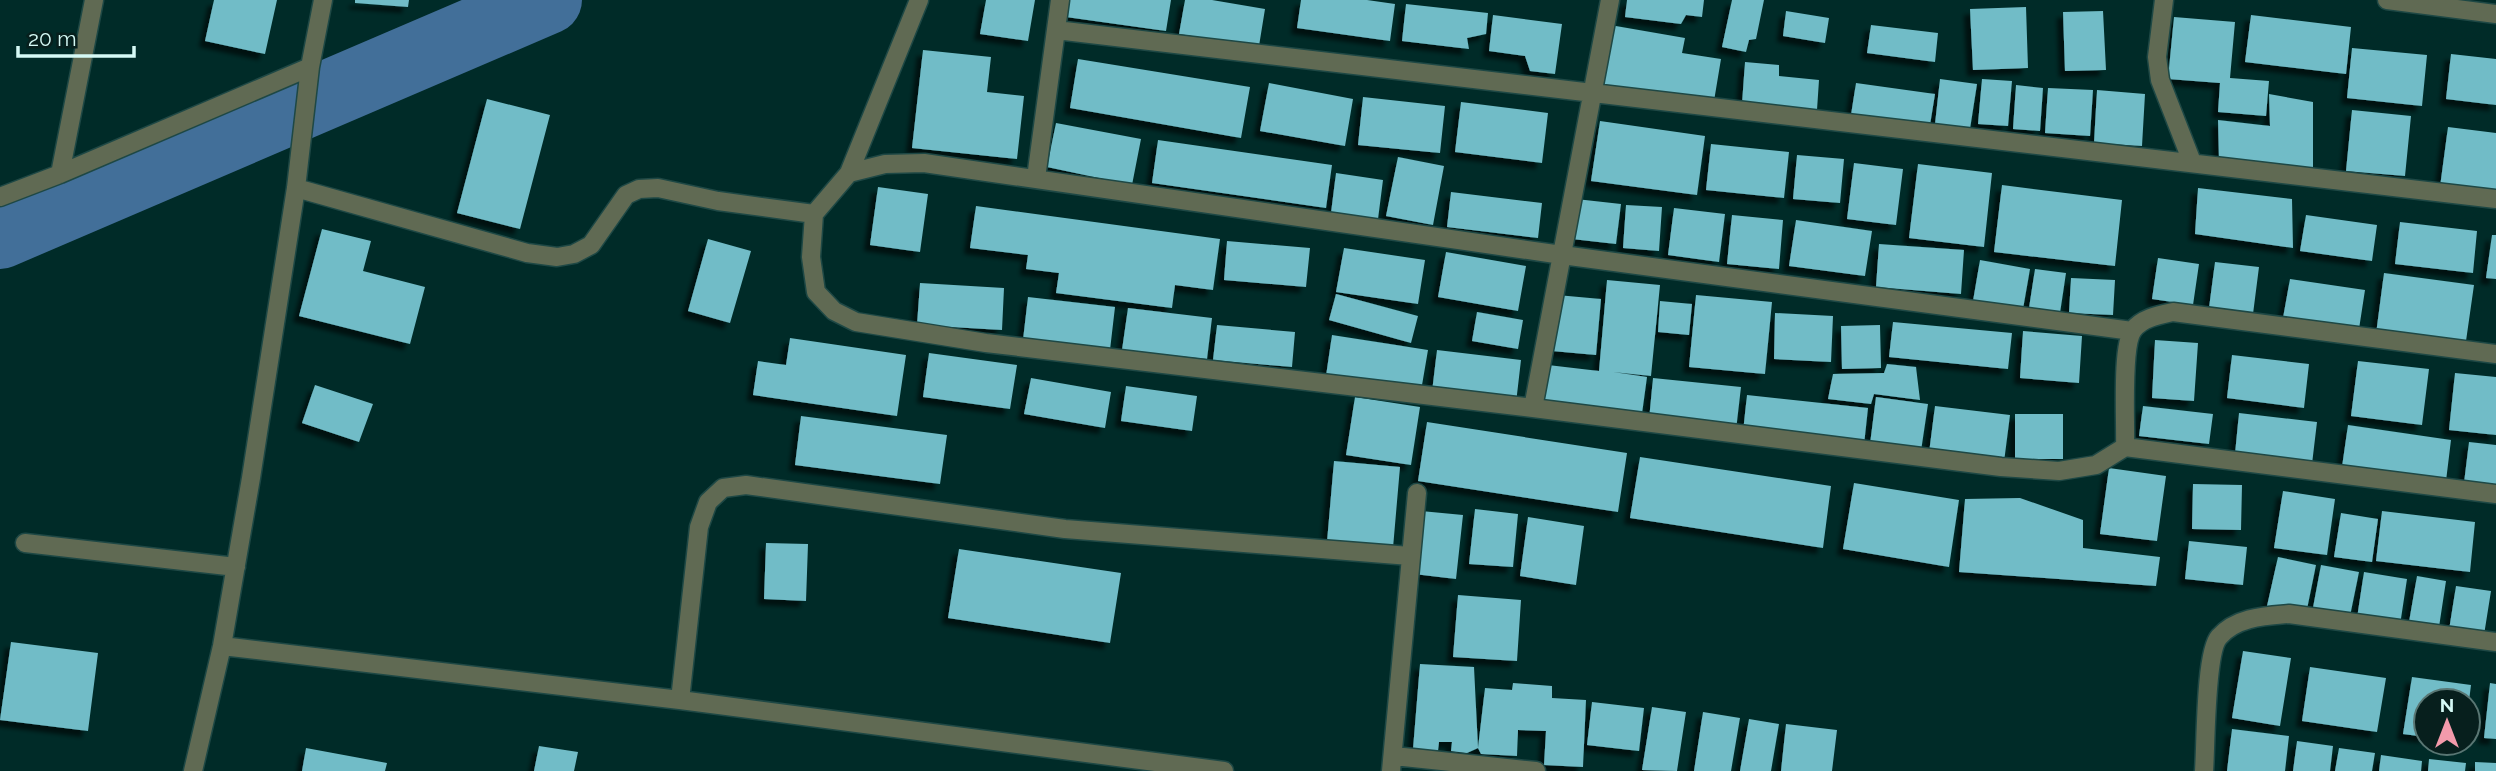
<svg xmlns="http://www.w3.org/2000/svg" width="2496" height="771" viewBox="0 0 2496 771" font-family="Raleway,sans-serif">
	<defs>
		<filter id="shadow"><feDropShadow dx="-6" dy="6" stdDeviation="2" flood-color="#0009"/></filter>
	</defs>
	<rect width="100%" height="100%" fill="#002b28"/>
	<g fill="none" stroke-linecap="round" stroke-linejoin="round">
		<path stroke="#426f99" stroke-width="68" d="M 0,235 L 548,0"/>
	</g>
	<path fill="#71bcc7" filter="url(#shadow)" d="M 214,0 L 277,0 L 265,54 L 205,41 Z
		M 355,0 L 409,0 L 408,7 L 355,3 Z
		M 986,0 L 1035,0 L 1028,41 L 980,34 Z
		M 1068,0 L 1171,0 L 1166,31 L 1066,17 Z
		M 1185,0 L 1212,0 L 1265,9 L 1259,46 L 1179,34 Z
		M 1301,0 L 1367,0 L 1395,4 L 1390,41 L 1297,28 Z
		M 1627,0 L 1704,0 L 1702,17 L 1686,15 L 1681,24 L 1625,17 Z
		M 1732,0 L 1764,0 L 1756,39 L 1749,40 L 1746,52 L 1722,47 Z
		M 1406,4 L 1488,13 L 1486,34 L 1467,38 L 1469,49 L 1402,41 Z
		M 2026,7 L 2028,68 L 1973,70 L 1970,9 Z
		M 1786,11 L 1829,18 L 1825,43 L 1783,36 Z
		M 2103,11 L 2106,70 L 2065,71 L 2063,12 Z
		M 1493,15 L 1562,24 L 1555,74 L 1530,71 L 1525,56 L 1489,51 Z
		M 2251,15 L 2351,27 L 2346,74 L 2245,62 Z
		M 2174,17 L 2235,22 L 2230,78 L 2269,81 L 2266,116 L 2218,112 L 2220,83 L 2168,79 Z
		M 1610,25 L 1685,38 L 1682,53 L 1721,59 L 1714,101 L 1601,84 Z
		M 1871,25 L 1938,33 L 1935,62 L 1867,53 Z
		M 2352,48 L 2427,55 L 2422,106 L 2347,98 Z
		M 923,50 L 991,57 L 987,92 L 1024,96 L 1017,159 L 912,148 Z
		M 2451,54 L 2496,59 L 2496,105 L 2446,99 Z
		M 1078,59 L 1250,87 L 1241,138 L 1070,108 Z
		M 1745,62 L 1779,65 L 1779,76 L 1819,80 L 1817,110 L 1742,104 Z
		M 1940,79 L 1977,84 L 1970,129 L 1935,124 Z
		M 1982,79 L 2012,81 L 2008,126 L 1978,124 Z
		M 1269,83 L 1353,99 L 1345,146 L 1260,131 Z
		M 1856,83 L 1935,94 L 1930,125 L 1851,115 Z
		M 2016,85 L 2043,88 L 2040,131 L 2013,129 Z
		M 2048,88 L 2093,90 L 2090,136 L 2045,133 Z
		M 2097,90 L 2145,94 L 2142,146 L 2094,143 Z
		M 2269,94 L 2313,102 L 2313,173 L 2219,160 L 2218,120 L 2270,126 Z
		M 1363,97 L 1445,106 L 1440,153 L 1358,145 Z
		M 487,99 L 550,115 L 520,229 L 457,213 Z
		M 1461,102 L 1548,113 L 1542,163 L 1455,152 Z
		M 2352,110 L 2411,116 L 2405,176 L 2346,171 Z
		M 1600,121 L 1705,136 L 1697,195 L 1591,181 Z
		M 1056,123 L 1141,139 L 1132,185 L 1047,167 Z
		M 2448,127 L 2496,133 L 2496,194 L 2440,187 Z
		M 1158,140 L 1332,165 L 1326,208 L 1152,183 Z
		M 1711,144 L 1789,152 L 1784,198 L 1706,190 Z
		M 1797,155 L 1844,159 L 1840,203 L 1793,199 Z
		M 1398,157 L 1444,166 L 1433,225 L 1386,216 Z
		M 1854,163 L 1903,169 L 1896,225 L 1847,219 Z
		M 1918,164 L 1992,173 L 1984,247 L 1909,238 Z
		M 1336,173 L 1383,180 L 1378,219 L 1331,213 Z
		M 2002,185 L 2122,200 L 2115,266 L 1994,252 Z
		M 878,187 L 928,194 L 920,252 L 870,245 Z
		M 2198,188 L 2292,199 L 2293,248 L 2195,234 Z
		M 1451,192 L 1542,203 L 1538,238 L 1447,227 Z
		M 1576,199 L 1621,204 L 1616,244 L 1572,239 Z
		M 1626,205 L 1662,207 L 1659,251 L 1623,248 Z
		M 976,206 L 1220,239 L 1213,290 L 1175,285 L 1172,308 L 1056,293 L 1059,273 L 1026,269 L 1028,255 L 970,248 Z
		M 1674,208 L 1725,214 L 1719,262 L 1668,255 Z
		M 1732,215 L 1783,220 L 1779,269 L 1727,264 Z
		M 2306,215 L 2377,225 L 2372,261 L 2300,251 Z
		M 1796,220 L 1872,231 L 1865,276 L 1789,266 Z
		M 2400,222 L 2477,231 L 2473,273 L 2395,264 Z
		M 322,229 L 371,241 L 363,271 L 425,287 L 410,344 L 299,316 Z
		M 2492,235 L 2496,235 L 2496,279 L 2486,278 Z
		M 708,239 L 751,251 L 730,323 L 688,311 Z
		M 1227,241 L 1310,248 L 1306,287 L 1224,280 Z
		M 1879,244 L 1964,250 L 1961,294 L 1876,287 Z
		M 1344,248 L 1425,260 L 1418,304 L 1336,292 Z
		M 1446,252 L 1526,266 L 1518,311 L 1438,297 Z
		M 2158,258 L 2199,264 L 2193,305 L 2152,299 Z
		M 1980,260 L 2030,269 L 2023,309 L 1973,301 Z
		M 2215,262 L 2259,267 L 2253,314 L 2209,308 Z
		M 2035,269 L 2066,273 L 2060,313 L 2029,308 Z
		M 2384,273 L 2474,285 L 2465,348 L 2376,334 Z
		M 2071,278 L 2115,280 L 2113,315 L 2069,313 Z
		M 2290,279 L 2365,290 L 2359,329 L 2283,318 Z
		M 1607,280 L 1660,285 L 1651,376 L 1613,372 L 1647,377 L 1641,421 L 1543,409 L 1548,365 L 1599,371 Z
		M 920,283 L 1004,288 L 1002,330 L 917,325 Z
		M 1336,294 L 1418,316 L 1411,343 L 1329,320 Z
		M 1557,295 L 1601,299 L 1596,355 L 1552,351 Z
		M 1696,295 L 1772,302 L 1765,374 L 1689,367 Z
		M 1028,297 L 1115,307 L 1110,350 L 1023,340 Z
		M 1660,301 L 1692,304 L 1689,335 L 1658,332 Z
		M 1128,308 L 1212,318 L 1207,359 L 1122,350 Z
		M 1477,312 L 1523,320 L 1518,349 L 1472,341 Z
		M 1775,313 L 1833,316 L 1831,362 L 1774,359 Z
		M 1893,322 L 2012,333 L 2008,369 L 1889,357 Z
		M 1217,325 L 1295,332 L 1292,367 L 1213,360 Z
		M 1880,325 L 1881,368 L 1842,369 L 1841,326 Z
		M 2023,331 L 2082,336 L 2079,383 L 2020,378 Z
		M 1332,335 L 1428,350 L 1421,391 L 1326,376 Z
		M 790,338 L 906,355 L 897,416 L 753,395 L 758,361 L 786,365 Z
		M 2155,340 L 2198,343 L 2194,401 L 2152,398 Z
		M 1437,350 L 1521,360 L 1516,403 L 1432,392 Z
		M 929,353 L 1017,365 L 1010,409 L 923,397 Z
		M 2232,355 L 2309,364 L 2304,408 L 2227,398 Z
		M 2358,361 L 2429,369 L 2422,425 L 2351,416 Z
		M 1887,364 L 1916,367 L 1920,400 L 1874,394 L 1871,404 L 1828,399 L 1833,374 L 1884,373 Z
		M 2455,373 L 2496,377 L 2496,435 L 2449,430 Z
		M 1031,378 L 1111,392 L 1105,428 L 1024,414 Z
		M 1653,378 L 1741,387 L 1736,430 L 1649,420 Z
		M 315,385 L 373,404 L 359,442 L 302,423 Z
		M 1126,386 L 1197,396 L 1192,431 L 1121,421 Z
		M 1747,395 L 1868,408 L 1864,445 L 1743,432 Z
		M 1355,397 L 1420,407 L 1411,465 L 1346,455 Z
		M 1876,397 L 1928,404 L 1921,451 L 1870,444 Z
		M 1935,406 L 2010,415 L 2004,462 L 1929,453 Z
		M 2143,406 L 2213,414 L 2209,444 L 2139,436 Z
		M 2239,413 L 2317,422 L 2312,464 L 2235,454 Z
		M 2015,414 L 2063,414 L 2063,459 L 2015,459 Z
		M 801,416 L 947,435 L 940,484 L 795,465 Z
		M 1427,422 L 1627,453 L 1618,512 L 1418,481 Z
		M 2348,425 L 2451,440 L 2446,481 L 2342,467 Z
		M 2469,442 L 2496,445 L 2496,487 L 2464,483 Z
		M 1640,457 L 1831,486 L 1823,548 L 1630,518 Z
		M 1334,461 L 1400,467 L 1393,548 L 1327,542 Z
		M 2109,468 L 2166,476 L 2157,541 L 2100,534 Z
		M 1854,483 L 1959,500 L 1949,567 L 1843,549 Z
		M 2193,484 L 2242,485 L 2241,530 L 2192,529 Z
		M 2283,491 L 2335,499 L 2327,555 L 2274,548 Z
		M 2020,498 L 2083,520 L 2083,548 L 2160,557 L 2156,586 L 1959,572 L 1965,499 Z
		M 1475,509 L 1518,514 L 1513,567 L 1469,564 Z
		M 1421,511 L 1463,515 L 1456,579 L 1414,574 Z
		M 2382,511 L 2475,522 L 2470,572 L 2376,561 Z
		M 2341,513 L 2378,519 L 2372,562 L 2334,557 Z
		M 1528,517 L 1584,526 L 1576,585 L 1520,576 Z
		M 2189,541 L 2247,547 L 2243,585 L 2185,579 Z
		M 766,543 L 808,544 L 806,601 L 764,599 Z
		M 959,549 L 1121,573 L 1110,643 L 948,618 Z
		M 2278,557 L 2316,565 L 2306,614 L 2267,606 Z
		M 2321,565 L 2359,572 L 2349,621 L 2312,613 Z
		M 2364,572 L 2407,579 L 2400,625 L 2357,618 Z
		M 2417,576 L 2446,581 L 2439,627 L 2409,622 Z
		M 2456,586 L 2491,591 L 2484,635 L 2449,630 Z
		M 1458,595 L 1521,600 L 1517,661 L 1453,657 Z
		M 11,642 L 98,653 L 88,731 L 0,720 Z
		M 2243,651 L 2291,658 L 2280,726 L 2232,718 Z
		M 1420,664 L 1474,667 L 1478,748 L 1467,753 L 1451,751 L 1452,742 L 1439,742 L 1438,751 L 1413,749 Z
		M 2310,667 L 2386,678 L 2377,732 L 2302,721 Z
		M 2412,677 L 2471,685 L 2469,701 L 2426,701 L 2426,737 L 2403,734 Z
		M 1513,683 L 1552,686 L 1552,698 L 1586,700 L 1583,767 L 1544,765 L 1546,731 L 1518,730 L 1517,756 L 1481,754 L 1478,748 L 1485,688 L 1512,690 Z
		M 2490,683 L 2496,684 L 2496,739 L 2484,738 Z
		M 1592,702 L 1644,708 L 1639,751 L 1587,745 Z
		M 1652,707 L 1686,712 L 1677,771 L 1642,770 Z
		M 1703,712 L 1740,718 L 1731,771 L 1694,771 Z
		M 1749,719 L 1779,724 L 1771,771 L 1740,771 Z
		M 1786,724 L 1837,730 L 1832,771 L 1781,771 Z
		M 2232,729 L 2289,736 L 2285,771 L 2227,771 Z
		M 2297,741 L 2333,746 L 2330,771 L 2293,771 Z
		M 539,746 L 578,752 L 574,771 L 534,771 Z
		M 306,748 L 387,763 L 385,771 L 302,771 Z
		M 2339,748 L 2375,753 L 2372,771 L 2335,771 Z
		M 2381,755 L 2422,761 L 2421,771 L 2379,771 Z
		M 2429,759 L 2466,763 L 2465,771 L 2428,771 Z
		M 2475,762 L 2496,763 L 2496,771 L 2475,771 Z"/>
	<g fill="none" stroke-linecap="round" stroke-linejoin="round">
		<g stroke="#1e4845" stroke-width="21">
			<path id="minor" d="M 2164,0 L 2157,57 L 2160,80 L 2192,162
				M 2387,0 L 2496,14
				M 1056,30 L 2496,199
				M 849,173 L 919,0
				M 60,174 L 94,0
				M 1036,178 L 1060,0
				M 296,188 L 527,253 L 557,257 L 574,254 L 591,245 L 626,195 L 639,189 L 658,188 L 718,201 L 814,214 L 849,173 L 885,164 L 924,163 L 1562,255 L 2132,331
				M 0,197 L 60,174 L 310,67
				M 814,214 L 811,257 L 816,292 L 834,311 L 856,322 L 986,343 L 1533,408 L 2001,467 L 2059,471 L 2096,465 L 2125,447 L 2496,494
				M 1533,408 L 1610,0
				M 2125,447 C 2126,424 2121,346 2133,330 C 2142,318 2159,315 2173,312 L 2496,354
				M 25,543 L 236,567
				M 222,646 L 680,700 L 1224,771
				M 680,700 L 699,527 L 708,502 L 723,488 L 746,485 L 1065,529 L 1410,556
				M 1394,756 L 1536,771
				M 193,771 L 222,646 L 251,478 L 296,188 L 310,67 L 323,0
				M 1391,771 L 1417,493
				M 2204,771 C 2206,746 2205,653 2219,637 C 2236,617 2265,616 2289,614 L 2496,642"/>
		</g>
		<use href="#minor" stroke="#606a53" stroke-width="18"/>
	</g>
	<g transform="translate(2447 722)"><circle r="33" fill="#071f1d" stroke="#597673" stroke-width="2"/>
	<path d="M0-5L12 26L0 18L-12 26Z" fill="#f39aab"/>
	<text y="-10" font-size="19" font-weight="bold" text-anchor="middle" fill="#d5f9f5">N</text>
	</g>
	<path d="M18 46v10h116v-10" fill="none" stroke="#d5f9f5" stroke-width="3.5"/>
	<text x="28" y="46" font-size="21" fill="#d5f9f5" stroke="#071f1d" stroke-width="5" paint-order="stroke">20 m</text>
</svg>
